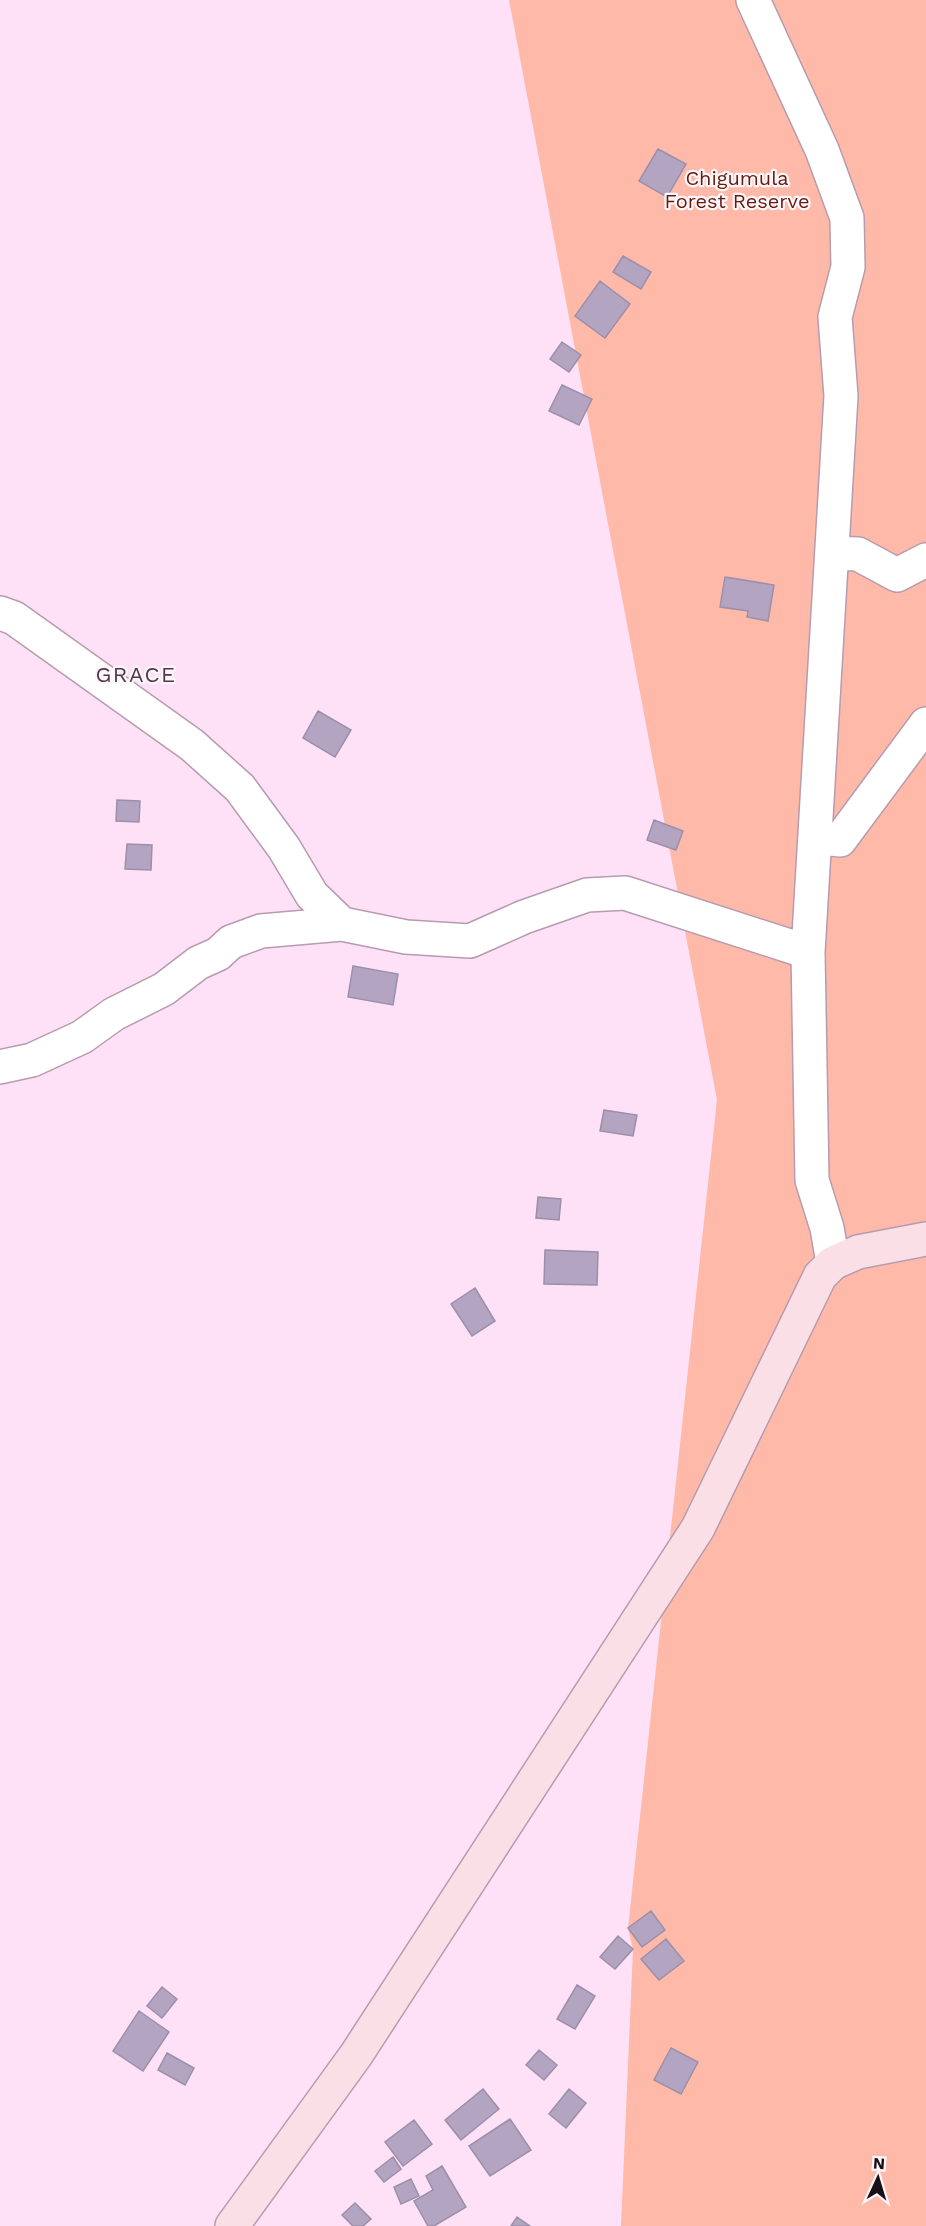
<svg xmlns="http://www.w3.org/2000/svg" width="926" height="2226" viewBox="0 0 926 2226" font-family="'Work Sans',sans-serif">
	<rect width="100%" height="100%" fill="#fee1f6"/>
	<path fill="#ffb9a9" d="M 509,0 L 926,0 L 926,2226 L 621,2226 L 633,1949 L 628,1928 L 717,1100 Z"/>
	<path fill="#b3a5c1" stroke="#9c8faa" stroke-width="1.5" d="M 658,149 L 686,164 L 667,197 L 639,181 Z
		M 623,256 L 651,272 L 641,289 L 613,272 Z
		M 600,281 L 630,304 L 605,338 L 575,316 Z
		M 562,342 L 581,355 L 569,372 L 550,359 Z
		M 562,385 L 592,399 L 579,425 L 549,411 Z
		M 725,577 L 774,585 L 768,621 L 747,617 L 748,611 L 720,607 Z
		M 318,711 L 351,730 L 335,757 L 303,738 Z
		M 117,800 L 140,801 L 139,822 L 116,821 Z
		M 654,820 L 683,831 L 676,850 L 647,840 Z
		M 127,844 L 152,845 L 151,870 L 125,869 Z
		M 353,966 L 398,974 L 393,1005 L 348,997 Z
		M 604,1110 L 637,1115 L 633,1136 L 600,1131 Z
		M 538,1197 L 561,1199 L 559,1220 L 536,1218 Z
		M 545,1250 L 598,1252 L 597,1285 L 544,1284 Z
		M 475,1288 L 495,1321 L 472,1336 L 451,1304 Z
		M 651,1911 L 665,1930 L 642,1947 L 628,1928 Z
		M 618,1936 L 633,1949 L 615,1969 L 600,1957 Z
		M 666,1939 L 684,1961 L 659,1980 L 641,1959 Z
		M 577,1985 L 595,1996 L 575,2029 L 557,2019 Z
		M 162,1987 L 177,1999 L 162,2018 L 147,2006 Z
		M 139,2011 L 169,2032 L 143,2071 L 113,2051 Z
		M 671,2048 L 698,2062 L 681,2094 L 654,2080 Z
		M 539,2050 L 557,2065 L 544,2080 L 526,2065 Z
		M 167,2053 L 194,2068 L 185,2085 L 158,2070 Z
		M 483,2089 L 499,2109 L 461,2140 L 445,2120 Z
		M 569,2089 L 586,2103 L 566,2128 L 549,2114 Z
		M 510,2119 L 531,2150 L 490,2176 L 469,2146 Z
		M 414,2120 L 432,2144 L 403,2166 L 385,2142 Z
		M 393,2157 L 401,2169 L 384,2182 L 375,2171 Z
		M 442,2166 L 466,2207 L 434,2226 L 428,2226 L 414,2201 L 433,2190 L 426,2176 Z
		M 411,2179 L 419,2196 L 401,2204 L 394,2187 Z
		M 355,2203 L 371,2219 L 363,2226 L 353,2226 L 342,2215 Z
		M 517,2217 L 530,2226 L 511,2226 Z"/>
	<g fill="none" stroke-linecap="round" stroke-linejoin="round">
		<g stroke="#b79baf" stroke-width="36">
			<path id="street" d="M 753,0 L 822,150 L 847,218 L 848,267 L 835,317 L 841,396 L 808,952 L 812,1180 L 827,1228 L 833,1263
				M 832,553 L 858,554 L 897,575 L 926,560
				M 0,613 L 14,618 L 192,745 L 240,788 L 284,848 L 312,895 L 342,924 L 406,937 L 470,941 L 524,917 L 587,895 L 625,893 L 808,952
				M 815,837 L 840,840 L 926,724
				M 0,1067 L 32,1060 L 82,1037 L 114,1014 L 164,989 L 198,963 L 218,954 L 231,942 L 261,931 L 342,924"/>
		</g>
		<g stroke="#b79baf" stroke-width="36">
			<path id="secondary" d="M 232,2226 L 356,2055 L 698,1528 L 820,1276 L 833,1263 L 858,1252 L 926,1239"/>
		</g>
		<use href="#street" stroke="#fff" stroke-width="33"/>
		<use href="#secondary" stroke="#fae0e6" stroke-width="33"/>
	</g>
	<g text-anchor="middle" stroke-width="4.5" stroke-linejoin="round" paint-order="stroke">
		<g font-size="20" fill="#651b0c" stroke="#fcf6fa">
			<text x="737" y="185">Chigumula<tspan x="737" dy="23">Forest Reserve</tspan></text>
		</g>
		<g font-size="22" letter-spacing="1.5" fill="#4e3748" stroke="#fcf6fa">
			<text x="136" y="682">GRACE</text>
		</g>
	</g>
	<g transform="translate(878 2178) rotate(4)" stroke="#fcf6fa" stroke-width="4.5" paint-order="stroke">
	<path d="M0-4.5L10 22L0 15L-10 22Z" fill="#190f16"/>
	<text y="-9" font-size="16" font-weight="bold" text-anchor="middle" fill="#190f16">N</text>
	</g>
</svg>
